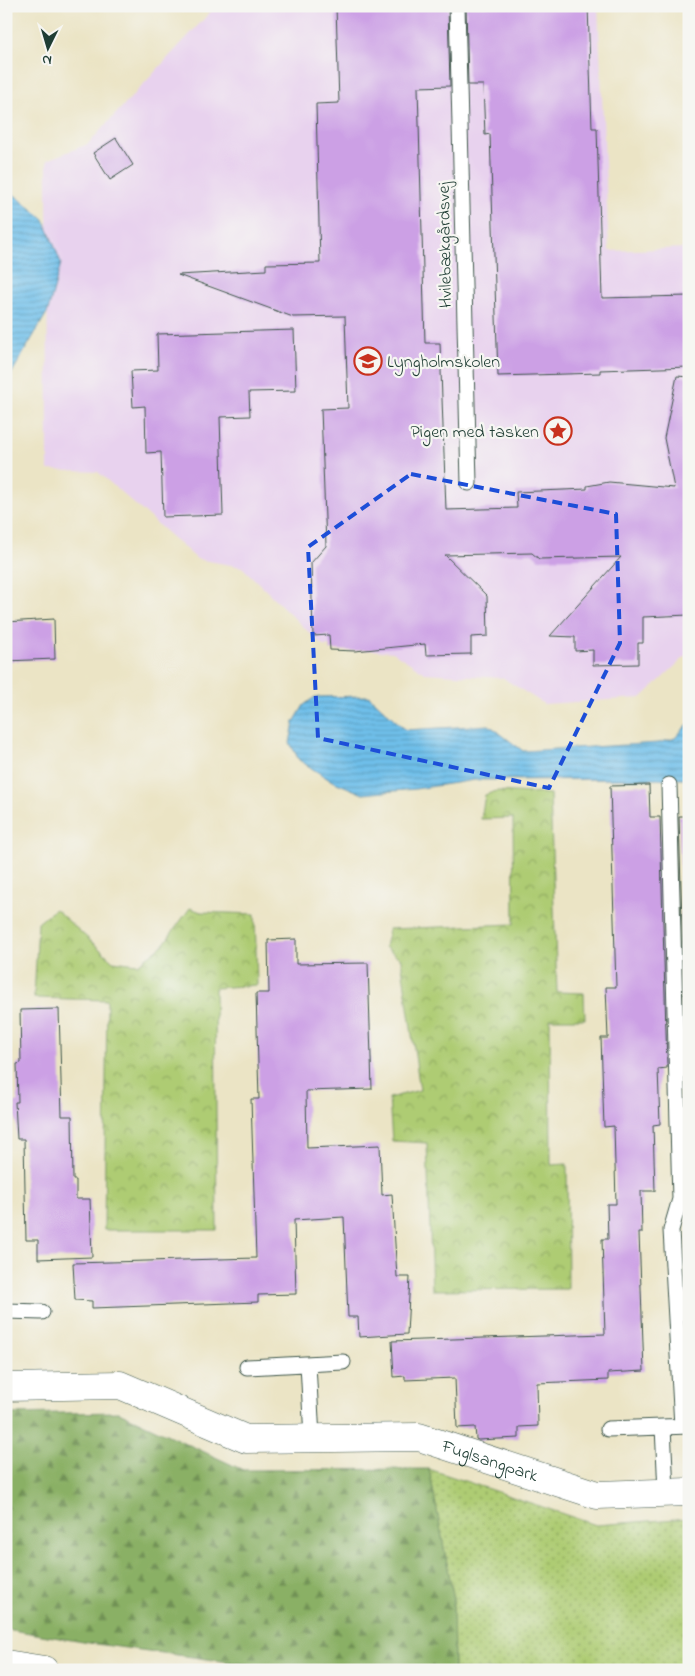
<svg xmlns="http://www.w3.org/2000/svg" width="695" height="1676" viewBox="0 0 695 1676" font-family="'Indie Flower',sans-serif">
	<defs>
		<pattern id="grass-dots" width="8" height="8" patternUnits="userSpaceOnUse" patternTransform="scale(1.25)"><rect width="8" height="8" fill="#aecc73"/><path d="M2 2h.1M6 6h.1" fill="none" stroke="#8da75f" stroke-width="1.8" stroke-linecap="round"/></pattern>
		<pattern id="forest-firs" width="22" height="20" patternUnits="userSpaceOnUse" patternTransform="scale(1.25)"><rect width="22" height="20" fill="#8ab065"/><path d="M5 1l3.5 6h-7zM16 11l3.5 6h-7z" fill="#709054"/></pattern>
		<pattern id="park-crowns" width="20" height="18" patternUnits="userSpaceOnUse" patternTransform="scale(1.25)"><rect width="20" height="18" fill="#aecc73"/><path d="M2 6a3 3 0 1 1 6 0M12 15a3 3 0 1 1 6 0" fill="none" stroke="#8da75f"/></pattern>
		<pattern id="water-rules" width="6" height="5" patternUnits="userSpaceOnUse" patternTransform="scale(1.25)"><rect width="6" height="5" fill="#6fbfea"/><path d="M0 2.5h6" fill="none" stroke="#5b9cbe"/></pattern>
	</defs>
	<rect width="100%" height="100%" fill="#f6f6f2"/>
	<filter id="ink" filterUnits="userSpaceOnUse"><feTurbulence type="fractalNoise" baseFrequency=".02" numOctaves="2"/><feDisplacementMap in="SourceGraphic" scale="10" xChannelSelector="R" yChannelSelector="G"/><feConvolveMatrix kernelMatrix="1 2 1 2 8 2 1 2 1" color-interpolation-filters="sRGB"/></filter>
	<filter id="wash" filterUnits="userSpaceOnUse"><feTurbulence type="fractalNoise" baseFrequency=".0096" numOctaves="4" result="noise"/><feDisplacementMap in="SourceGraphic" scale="20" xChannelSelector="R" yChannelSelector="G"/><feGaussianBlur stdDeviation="1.12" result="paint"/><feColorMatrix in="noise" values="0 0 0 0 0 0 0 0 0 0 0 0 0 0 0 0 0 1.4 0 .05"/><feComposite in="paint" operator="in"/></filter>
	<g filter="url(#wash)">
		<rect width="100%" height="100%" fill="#ebe4c5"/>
		<path fill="#e8d2ee" d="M 216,6 L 598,6 L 609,251 L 689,248 L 689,653 L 641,698 L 544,704 L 503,678 L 425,673 L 393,652 L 323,646 L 242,567 L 197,559 L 98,472 L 48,470 L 47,160 L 88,144 Z"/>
		<path fill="url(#grass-dots)" stroke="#668454" d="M 429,1469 L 596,1525 L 689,1518 L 689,1670 L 454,1670 L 453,1595 Z"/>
		<path fill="url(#forest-firs)" stroke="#54764c" d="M 119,1412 L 243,1470 L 429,1469 L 453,1595 L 454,1670 L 288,1670 L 89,1643 L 6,1629 L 6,1414 Z"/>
		<path fill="url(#park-crowns)" stroke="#668454" d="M 496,791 L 550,794 L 557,992 L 584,993 L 585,1019 L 550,1019 L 551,1165 L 567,1164 L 568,1289 L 432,1290 L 427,1143 L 392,1141 L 389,1098 L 420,1090 L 401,959 L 385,947 L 389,929 L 514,924 L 513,818 L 481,819 L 485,795 Z
			M 190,908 L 201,912 L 255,914 L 257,985 L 215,988 L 217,1230 L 104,1230 L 107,1000 L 34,998 L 38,923 L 55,909 L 113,961 L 138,964 L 163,945 Z"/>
		<path fill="url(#water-rules)" stroke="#477e8f" d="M 11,192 L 44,219 L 61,263 L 48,311 L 6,383 L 6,193 Z
			M 369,696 L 406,730 L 489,725 L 523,751 L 659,743 L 675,738 L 689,723 L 689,779 L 475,780 L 415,789 L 363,794 L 330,780 L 299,760 L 290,743 L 294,722 L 304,705 L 315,697 Z"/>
		<g id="blocks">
			<path fill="#cca0e5" d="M 336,6 L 448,6 L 450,86 L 418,87 L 425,343 L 440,343 L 446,510 L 517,508 L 516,492 L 587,489 L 587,486 L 609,482 L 674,488 L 664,438 L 677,376 L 689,377 L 689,615 L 643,617 L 643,643 L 638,643 L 638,664 L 593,665 L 593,650 L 575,651 L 575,637 L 550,636 L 621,557 L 539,559 L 532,553 L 445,555 L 487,596 L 488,636 L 471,637 L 471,654 L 426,655 L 425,644 L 355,651 L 330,650 L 329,635 L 313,636 L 311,563 L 326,546 L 321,409 L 348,408 L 345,316 L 293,317 L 178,275 L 266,270 L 266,264 L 320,263 L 316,104 L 339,103 Z
				M 466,6 L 588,6 L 592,128 L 597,128 L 602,298 L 689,296 L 689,367 L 600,370 L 600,373 L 498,376 L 490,134 L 485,135 L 483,85 L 468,85 Z
				M 116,138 L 133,165 L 110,180 L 93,153 Z
				M 294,330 L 296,391 L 249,392 L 250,416 L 220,417 L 223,515 L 163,517 L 161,452 L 146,453 L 145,406 L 133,407 L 131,371 L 158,370 L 157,334 Z
				M 54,619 L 55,659 L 6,661 L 6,622 Z
				M 649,785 L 650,817 L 660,817 L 667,1068 L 658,1069 L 660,1124 L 653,1125 L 655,1191 L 641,1191 L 642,1233 L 639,1233 L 644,1371 L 608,1373 L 608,1380 L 537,1383 L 538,1426 L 519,1427 L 519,1438 L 478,1440 L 476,1439 L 475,1427 L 457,1428 L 455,1378 L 405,1380 L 405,1376 L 394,1377 L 392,1341 L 605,1334 L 602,1239 L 608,1239 L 607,1204 L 616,1204 L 614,1126 L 604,1127 L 601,1038 L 608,1038 L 606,987 L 616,987 L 610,786 Z
				M 679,816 L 689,816 L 689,1067 L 686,1067 Z
				M 296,939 L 296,964 L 368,963 L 372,1089 L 306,1091 L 307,1148 L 380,1145 L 382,1195 L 392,1194 L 397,1277 L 410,1277 L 407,1334 L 359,1337 L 358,1317 L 348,1317 L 344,1217 L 294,1220 L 296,1294 L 258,1295 L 258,1302 L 92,1308 L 92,1301 L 75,1300 L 73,1263 L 256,1258 L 251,1099 L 259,1099 L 256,993 L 269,993 L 268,940 Z
				M 59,1009 L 62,1116 L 72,1116 L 73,1180 L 76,1180 L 76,1199 L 90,1199 L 92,1257 L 38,1259 L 38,1240 L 26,1240 L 24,1139 L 17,1139 L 15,1102 L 18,1102 L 17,1064 L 21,1063 L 20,1010 Z"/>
		</g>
	</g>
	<g filter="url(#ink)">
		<use href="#blocks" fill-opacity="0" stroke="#3e564a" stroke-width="1"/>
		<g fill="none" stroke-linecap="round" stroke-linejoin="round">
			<g stroke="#3e564a" stroke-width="17">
				<path id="service" d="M 457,6 L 469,483
					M 669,785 L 680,1199 L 671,1230 L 682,1426
					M 6,1311 L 42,1312
					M 308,1364 L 312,1438
					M 247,1367 L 343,1362
					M 663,1427 L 666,1492
					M 608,1429 L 689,1426"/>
			</g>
			<g stroke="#3e564a" stroke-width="29">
				<g id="minor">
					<path id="s1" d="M 6,1387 L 120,1385 L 246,1439 L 419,1437 L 597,1495 L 689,1492"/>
				</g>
			</g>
			<g stroke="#3e564a" stroke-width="29">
				<path id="secondary" d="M 6,1664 L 44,1670"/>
			</g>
			<use href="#service" stroke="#fff" stroke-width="15"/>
			<use href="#minor" stroke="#fff" stroke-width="28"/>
			<use href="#secondary" stroke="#fff" stroke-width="28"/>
		</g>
	</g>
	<path fill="none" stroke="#1d4ed8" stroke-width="4" stroke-dasharray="10 6" stroke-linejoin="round" d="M 411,474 L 616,514 L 620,643 L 549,788 L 318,738 L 308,547 Z"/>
	<defs>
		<g id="school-ring" transform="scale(1.4375)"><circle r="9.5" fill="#f6f6f2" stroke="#c8321e" stroke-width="1.5"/><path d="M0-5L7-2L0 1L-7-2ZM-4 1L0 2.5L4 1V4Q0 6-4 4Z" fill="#c8321e"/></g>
		<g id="sight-ring" transform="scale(1.4375)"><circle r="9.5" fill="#f6f6f2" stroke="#c8321e" stroke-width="1.5"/><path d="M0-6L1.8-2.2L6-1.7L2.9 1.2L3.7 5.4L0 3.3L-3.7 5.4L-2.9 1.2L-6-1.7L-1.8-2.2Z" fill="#c8321e"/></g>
	</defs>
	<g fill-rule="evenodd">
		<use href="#school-ring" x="368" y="361"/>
		<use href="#sight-ring" x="558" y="431"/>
	</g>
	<g text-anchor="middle" stroke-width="4.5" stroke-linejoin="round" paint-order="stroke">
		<g font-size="18" fill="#1f3d34" stroke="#f6f6f2">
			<text transform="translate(444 245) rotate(-91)" y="6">Hvilebækgårdsvej</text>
			<text dy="6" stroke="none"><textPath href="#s1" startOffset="499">Fuglsangpark</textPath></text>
		</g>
		<g font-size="18" fill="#1f3d34" stroke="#f6f6f2" text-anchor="start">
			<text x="387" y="367">Lyngholmskolen</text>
			<text x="539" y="437" text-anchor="end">Pigen med tasken</text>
		</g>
	</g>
	<rect width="695" height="1676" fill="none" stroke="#f6f6f2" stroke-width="25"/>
	<g transform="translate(48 48) rotate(185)" stroke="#f6f6f2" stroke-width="4" paint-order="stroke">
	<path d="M0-4L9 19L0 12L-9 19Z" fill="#1f3d34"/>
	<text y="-8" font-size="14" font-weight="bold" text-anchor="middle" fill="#1f3d34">N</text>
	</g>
</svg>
